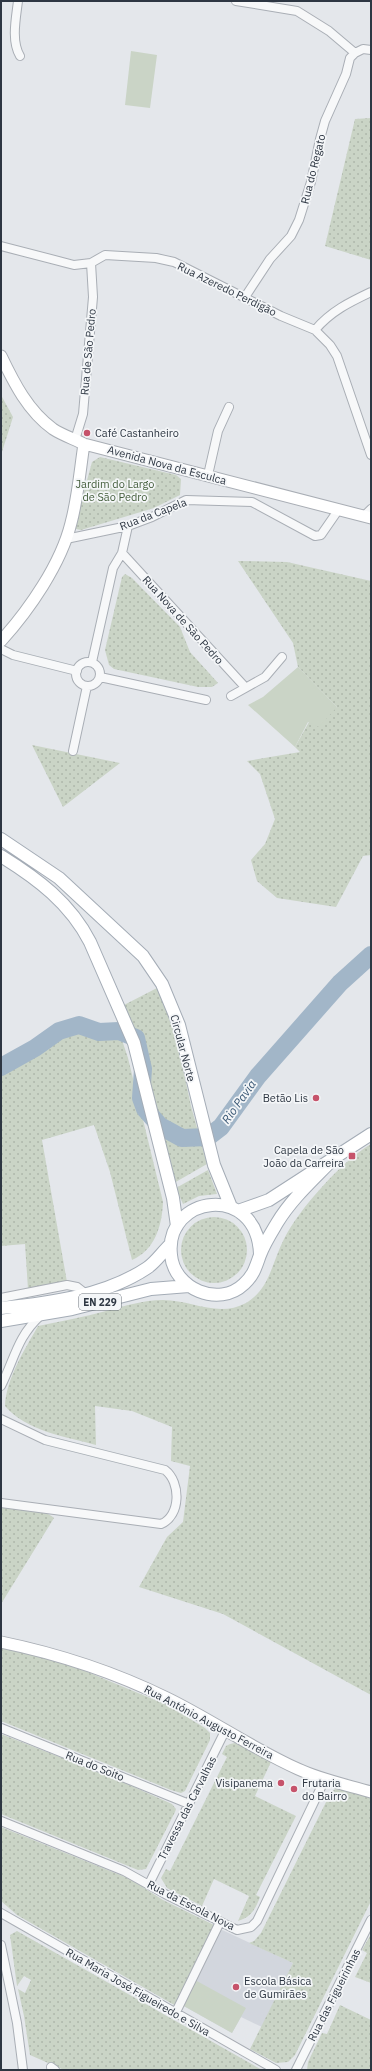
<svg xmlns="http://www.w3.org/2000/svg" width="372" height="2071" viewBox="0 0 372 2071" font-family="'IBM Plex Sans',sans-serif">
	<defs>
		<pattern id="grass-dots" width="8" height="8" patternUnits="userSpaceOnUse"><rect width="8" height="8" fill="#cad4c6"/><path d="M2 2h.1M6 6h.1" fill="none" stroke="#aeb7ab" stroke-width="1.8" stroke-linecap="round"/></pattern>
	</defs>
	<rect width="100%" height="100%" fill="#e4e7eb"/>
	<path fill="#d2d6dd" d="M 220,1929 L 293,1963 L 262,2027 L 241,2017 L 232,2033 L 182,2005 Z"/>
	<path fill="url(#grass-dots)" d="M 371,118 L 371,260 L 325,246 L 355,119 Z
		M 1,395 L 13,417 L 1,455 Z
		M 100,457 L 176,475 L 181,479 L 180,495 L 154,508 L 81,530 L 76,529 L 75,524 L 92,462 Z
		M 238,561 L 287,562 L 371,581 L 371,855 L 363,856 L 336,907 L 277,898 L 257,881 L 251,860 L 265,844 L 275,819 L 260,774 L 247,761 L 300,752 L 295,747 L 309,722 L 337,707 L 298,667 L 293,643 Z
		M 125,574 L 132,578 L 180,627 L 190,652 L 218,683 L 212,687 L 198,687 L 114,669 L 109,665 L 105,650 L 122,577 Z
		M 32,745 L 120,763 L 63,807 Z
		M 157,988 L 175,1032 L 191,1106 L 207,1164 L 174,1183 L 146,1063 L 139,1040 L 124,1005 Z
		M 79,1028 L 98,1035 L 120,1034 L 128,1058 L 163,1202 C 162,1226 155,1250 132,1260 L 110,1172 L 94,1125 L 42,1140 L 67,1282 L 28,1289 L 25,1244 L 1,1246 L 1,1070 L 36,1051 L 58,1035 Z
		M 371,1144 L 371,1695 L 223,1614 L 139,1587 L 167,1537 L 183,1522 L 190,1466 L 171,1461 L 172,1427 L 132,1411 L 95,1406 L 96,1445 C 67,1437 26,1431 5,1406 C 6,1379 25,1349 38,1326 C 61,1321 84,1317 106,1311 C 125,1306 143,1300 163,1300 C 192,1300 218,1318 246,1303 C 270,1289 272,1262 284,1239 C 299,1209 342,1161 371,1144 Z
		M 208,1170 L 217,1194 L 199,1196 L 183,1204 L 176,1188 Z
		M181 1250a33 33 0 1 1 66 0a33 33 0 1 1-66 0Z
		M 1,1507 C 15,1508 44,1508 54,1518 L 1,1604 Z
		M 1,1646 L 61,1661 L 167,1705 L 205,1728 L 210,1733 L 210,1740 L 185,1791 L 181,1793 L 171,1790 L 1,1721 Z
		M 1,1734 L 116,1779 L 172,1804 L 176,1809 L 175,1812 L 146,1869 L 138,1870 L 1,1814 Z
		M 235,1743 L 271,1762 L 255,1796 L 296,1816 L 256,1895 L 260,1897 C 255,1910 251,1917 238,1921 L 249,1896 L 214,1879 L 202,1906 L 167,1888 L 161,1878 L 166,1869 L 170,1871 L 227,1757 L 222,1754 L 226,1746 L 230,1744 Z
		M 337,1788 L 371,1796 L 371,1901 L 295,2055 L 288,2062 L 276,2063 L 250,2049 L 293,1963 L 249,1943 L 254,1941 L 261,1933 L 331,1792 Z
		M 1,1827 L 130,1879 L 163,1900 L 214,1925 L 176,2006 L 17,1915 L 1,1901 Z
		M 17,1931 L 262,2070 L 64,2070 L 30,2055 L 24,2016 L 18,1989 L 25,1993 L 31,1980 L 24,1976 L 17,1986 L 10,1935 Z
		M 371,1934 L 371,1983 L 355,1977 L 367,1953 L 362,1950 Z
		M 340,2005 L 371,2020 L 371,2070 L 307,2070 L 308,2062 L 321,2035 L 322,2033 L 327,2034 Z"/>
	<path fill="#cad4c6" d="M 131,51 L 157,55 L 150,108 L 125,105 Z
		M 298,667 L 337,707 L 319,727 L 308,722 L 295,747 L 248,705 L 263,697 Z
		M 195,1980 L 246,2008 L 232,2033 L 182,2005 Z"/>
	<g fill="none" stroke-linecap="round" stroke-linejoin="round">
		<path stroke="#a2b6c8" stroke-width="18" d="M 1,1067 L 35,1048 L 59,1031 L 79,1025 L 99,1032 L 119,1031 L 136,1038 L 143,1069 L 141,1098 L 145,1109 L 160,1126 L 182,1138 L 208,1137 L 221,1127 L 258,1076 L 340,983 L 371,955"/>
		<g stroke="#a9aeb5" stroke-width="10">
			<path id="street" d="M 18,1 C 16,18 11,41 20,56
				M 236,1 L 297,11 L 329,31 L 355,53
				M 1,246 L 74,265 L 91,263 L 105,255 L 156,258 L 174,262 L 281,316 L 315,330 L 330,345 L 337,356 L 371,455
				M 245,297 L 270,259 L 291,236 L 299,220 L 311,182 L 320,139 L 325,121 L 346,74 L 350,58 L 355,53 L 363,49 L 371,50
				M 315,330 C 331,311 350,302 371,292
				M 75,440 L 83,414 L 93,297 L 91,263
				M 208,475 L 218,431 L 229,407
				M 365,515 L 371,509
				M 66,539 L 128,526 L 152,517 L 186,500 L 252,502 L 315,536 L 321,535 L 339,509
				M 122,553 L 245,687
				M 1,649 L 13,655 L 77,671
				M 92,662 L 113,568 L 122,553 L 128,526
				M76 674a12 12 0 1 1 24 0a12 12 0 1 1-24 0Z
				M 100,677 L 206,700
				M 231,696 L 265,677 L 282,657
				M 73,751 L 87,686
				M 1,1298 L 67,1285 L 77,1287 L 86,1294
				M 1,1386 C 15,1358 17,1337 41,1315
				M 1,1419 L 45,1440 L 165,1470 C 181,1482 181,1516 161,1524 L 1,1503
				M 1,1728 L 189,1804
				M 1,1821 L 124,1871 L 165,1894 L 237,1930 L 251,1927 L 257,1921 L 325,1779
				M 149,1884 L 225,1731
				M 1,1913 L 276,2070
				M 1,1945 L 17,2023 L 23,2070
				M 175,2014 L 220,1922
				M 51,2067 L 55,2070
				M 296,2070 L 371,1920"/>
		</g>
		<g stroke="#a9aeb5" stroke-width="13">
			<path id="secondary" d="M 1,356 C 14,383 28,411 53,429 C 62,435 74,439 84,444 L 371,518
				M 1,641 C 29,610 61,564 71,523 C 78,497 80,470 84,444
				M 1,1642 C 59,1654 114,1672 167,1698 C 212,1720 253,1749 298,1769 C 322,1780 347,1785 371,1792"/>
		</g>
		<g stroke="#a4acb6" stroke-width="14">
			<path id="primary" d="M 1,839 L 59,878 L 143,956 L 162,984 L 179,1025 L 214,1165 L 231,1207
				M 1,856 C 38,879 70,903 90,942 L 134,1043 L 173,1198 L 177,1226
				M 238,1211 L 269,1200 L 371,1134
				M 260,1254 C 257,1182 164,1195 171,1255 C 174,1289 219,1308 244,1284 C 254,1275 256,1266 260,1255 C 264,1244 271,1233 277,1223 C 292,1198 315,1178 335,1157
				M 1,1308 C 50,1303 105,1296 147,1268 C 156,1262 163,1251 171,1244
				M 1,1321 L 72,1309 L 151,1289 L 189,1286"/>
		</g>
		<use href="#street" stroke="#f7f8f9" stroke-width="8"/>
		<use href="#secondary" stroke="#fff" stroke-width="11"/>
		<use href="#primary" stroke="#fff" stroke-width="12"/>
	</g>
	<g fill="#c6536b" stroke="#f4f6f8" stroke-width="1.5">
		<circle cx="87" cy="433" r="4"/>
		<circle cx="316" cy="1098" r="4"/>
		<rect x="348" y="1152" width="8" height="8" rx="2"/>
		<circle cx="281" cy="1783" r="4"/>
		<circle cx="294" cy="1789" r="4"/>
		<circle cx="236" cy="1987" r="4"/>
	</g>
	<g text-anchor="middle" stroke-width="3.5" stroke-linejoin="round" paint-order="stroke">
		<rect fill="#f4f6f8" stroke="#697079" stroke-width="1" x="79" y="1294" width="42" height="16" rx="3"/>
		<g font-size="10" font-weight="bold" fill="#2d3642">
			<text x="100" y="1306">EN 229</text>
		</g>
		<g font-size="11" fill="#2d3642" stroke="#f4f6f8">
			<text transform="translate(313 169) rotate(-76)" y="4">Rua do Regato</text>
			<text transform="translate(227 289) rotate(26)" y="4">Rua Azeredo Perdigão</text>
			<text transform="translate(88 352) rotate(-85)" y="4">Rua de São Pedro</text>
			<text transform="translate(167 465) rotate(15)" y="4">Avenida Nova da Esculca</text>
			<text transform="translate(153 514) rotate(-21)" y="4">Rua da Capela</text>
			<text transform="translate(183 620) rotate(48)" y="4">Rua Nova de São Pedro</text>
			<text transform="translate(183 1048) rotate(75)" y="4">Circular Norte</text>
			<text transform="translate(209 1722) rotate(28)" y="4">Rua António Augusto Ferreira</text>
			<text transform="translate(95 1766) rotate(22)" y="4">Rua do Soito</text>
			<text transform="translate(187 1808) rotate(-63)" y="4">Travessa das Carvalhas</text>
			<text transform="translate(191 1905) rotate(27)" y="4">Rua da Escola Nova</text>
			<text transform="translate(138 1992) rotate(30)" y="4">Rua Maria José Figueiredo e Silva</text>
			<text transform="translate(334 1995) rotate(-63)" y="4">Rua das Figueirinhas</text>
		</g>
		<g font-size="11" fill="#2d3642" stroke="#f4f6f8" text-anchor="start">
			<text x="95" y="437">Café Castanheiro</text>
			<text x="308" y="1102" text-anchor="end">Betão Lis</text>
			<text x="344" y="1154" text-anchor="end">Capela de São<tspan x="344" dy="13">João da Carreira</tspan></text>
			<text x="273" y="1787" text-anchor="end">Visipanema</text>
			<text x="302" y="1787">Frutaria<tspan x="302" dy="13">do Bairro</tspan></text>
			<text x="244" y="1985">Escola Básica<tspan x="244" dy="13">de Gumirães</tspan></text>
		</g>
		<g font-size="11" fill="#435d3b" stroke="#f4f6f8">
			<text x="115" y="488">Jardim do Largo<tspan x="115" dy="13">de São Pedro</tspan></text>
		</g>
		<g font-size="12" font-style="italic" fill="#395774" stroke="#f4f6f8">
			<text transform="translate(239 1102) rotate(-55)" y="4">Rio Pavia</text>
		</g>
	</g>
	<rect width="372" height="2071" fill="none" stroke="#2d3642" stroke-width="4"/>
</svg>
